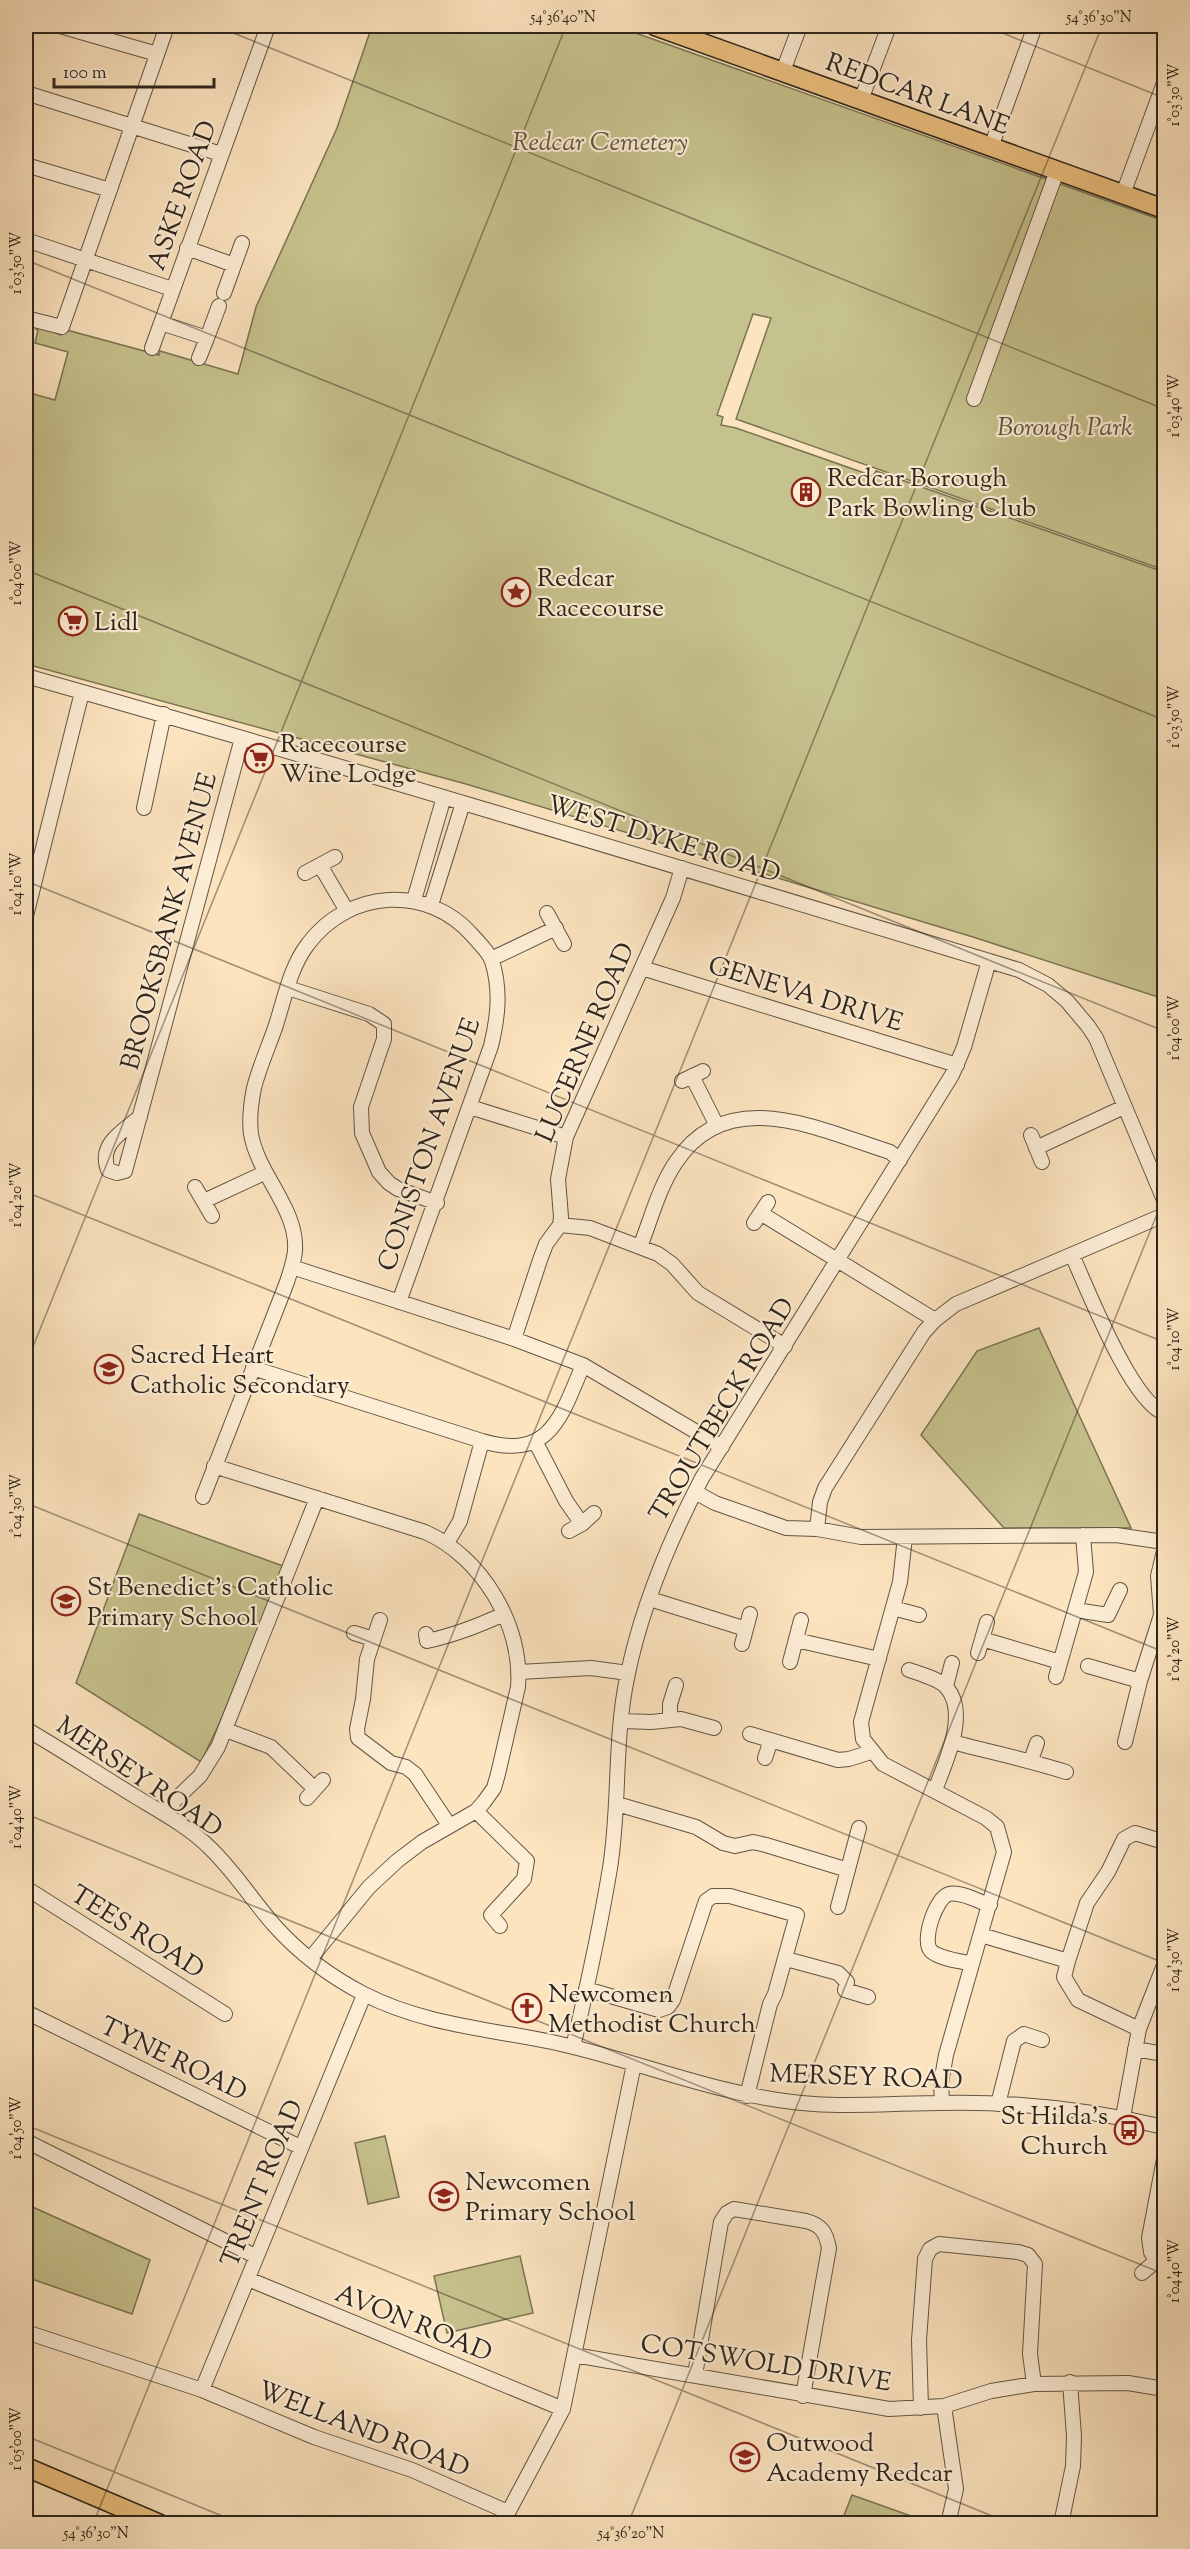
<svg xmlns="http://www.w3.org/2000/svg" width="1190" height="2549" viewBox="0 0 1190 2549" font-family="'Sorts Mill Goudy',serif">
	<rect width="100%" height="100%" fill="#fce4bf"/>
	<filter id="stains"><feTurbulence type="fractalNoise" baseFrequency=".00333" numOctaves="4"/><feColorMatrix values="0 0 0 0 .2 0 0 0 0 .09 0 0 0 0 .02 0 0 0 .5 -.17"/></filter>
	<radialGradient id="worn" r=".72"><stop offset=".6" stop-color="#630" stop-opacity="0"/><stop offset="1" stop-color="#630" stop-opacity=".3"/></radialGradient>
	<path fill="#c6c28d" stroke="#7a7454" stroke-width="1.5" d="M 372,26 L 616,26 L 1164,221 L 1164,570 L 736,419 L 771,318 L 753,314 L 717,415 L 723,417 L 721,425 L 736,428 L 873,476 L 876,471 L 1164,572 L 1164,999 L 973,937 L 466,784 L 26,664 L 26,392 L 55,400 L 68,352 L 35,343 L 38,330 L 36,329 L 38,323 C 47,326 51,332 61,335 L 63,329 L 159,355 L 160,351 L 238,374 L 256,307 L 337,128 Z
		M 1039,1328 L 1131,1528 L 1004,1528 L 921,1435 L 977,1351 Z
		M 139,1514 L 283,1566 L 220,1722 L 201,1762 L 76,1683 Z
		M 385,2136 L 399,2197 L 368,2204 L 355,2143 Z
		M 26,2204 L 150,2260 L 132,2314 L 26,2277 Z
		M 520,2256 L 533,2313 L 447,2333 L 434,2276 Z
		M 852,2495 L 928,2522 L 928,2523 L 841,2523 Z"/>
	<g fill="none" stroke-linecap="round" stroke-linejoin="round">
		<g stroke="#625545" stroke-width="16">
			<path id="minor" d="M 60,26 L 157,54
				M 783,71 L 800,26
				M 26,93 L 221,154
				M 861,100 L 889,26
				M 991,147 L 1035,26
				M 26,165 L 110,190
				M 1123,194 L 1164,83
				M 26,240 L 172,289
				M 187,248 L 234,265
				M 224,293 L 242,243
				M 26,318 L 62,327 L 167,26
				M 161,323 L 207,338 L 199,358
				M 207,338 L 219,306
				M 152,348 L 268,26
				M 974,399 L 1057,171
				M 26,676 C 348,767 668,864 989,961 L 1019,970 L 1048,985 L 1067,1001 L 1088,1026 L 1096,1038 L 1164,1200
				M 144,808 L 164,714
				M 320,865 L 347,911
				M 305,873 L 335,857
				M 414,900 L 444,797
				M 431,905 L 463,803
				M 547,913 L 564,944
				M 26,916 L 82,692
				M 491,959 L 556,928
				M 642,968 L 957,1065
				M 288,988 L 369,1014 L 384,1024 L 384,1039 L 361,1107 L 362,1133 L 379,1172 L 389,1183 L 398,1189 L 437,1203
				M 692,1076 L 717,1126
				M 682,1081 L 703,1071
				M 470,1107 L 566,1137
				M 140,1117 C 123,1131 98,1144 108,1170 L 117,1173 L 125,1171 L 242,738
				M 1031,1135 L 1042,1162
				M 1036,1148 L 1124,1107
				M 195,1187 L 212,1216
				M 204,1201 L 264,1173
				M 762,1214 L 935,1320
				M 754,1223 L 768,1202
				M 560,1225 L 590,1228 L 658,1254 L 672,1264 L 698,1293 L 785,1346
				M 640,1247 C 651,1219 659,1187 676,1162 C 728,1083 820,1130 890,1152 L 900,1160
				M 1072,1255 C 1088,1290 1131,1401 1164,1413
				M 292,1267 L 514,1339 L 583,1365 L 722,1447
				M 514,1339 L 540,1260 L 546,1244 L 560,1225 L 561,1217 L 558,1179 L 566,1137 L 673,898 L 682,868
				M 253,1368 L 482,1441 C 550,1461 561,1417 583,1365
				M 535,1441 L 566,1501 L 582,1524
				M 214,1466 L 425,1532 C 482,1557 523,1626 518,1687 L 498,1774 L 494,1788 L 484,1802 L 476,1811 L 422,1842 L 397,1861 L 369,1887 L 310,1959
				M 695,1492 L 715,1503 L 786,1528 L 817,1529 L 861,1537 L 1116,1535 L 1164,1542
				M 203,1497 L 287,1282 C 290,1272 294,1262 295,1251 C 298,1209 258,1175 251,1134 C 249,1119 251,1103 254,1088 C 259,1068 268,1048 275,1028 C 284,1001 290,967 308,944 C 349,889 428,884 473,936 C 479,943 489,952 492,961 C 501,990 498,1017 491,1046 L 399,1302
				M 817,1529 L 820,1502 L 825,1488 L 924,1332 L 935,1320 L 956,1304 L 1164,1215
				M 569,1531 L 582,1524 L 594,1513
				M 905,1537 L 900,1582 L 861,1722 L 863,1739 L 883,1764 L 986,1818 L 997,1827 L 1004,1852 L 946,2055 L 941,2083 L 942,2102
				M 447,1543 L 460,1521 L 482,1441
				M 650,1599 L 746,1629
				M 893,1608 L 919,1615
				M 1076,1610 L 1108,1615 L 1120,1590
				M 380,1620 L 367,1659 L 363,1699 L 357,1729 L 358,1738 L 391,1763 L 406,1767 L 415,1774 L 449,1825
				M 354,1633 L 373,1639
				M 426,1634 L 427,1641 C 455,1635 478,1626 504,1614
				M 982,1639 L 1060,1662
				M 796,1640 L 879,1659
				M 742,1644 L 750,1614
				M 978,1653 L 987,1622
				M 790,1662 L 801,1620
				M 1088,1666 L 1140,1681
				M 909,1670 C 920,1674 940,1679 947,1688 C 969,1714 945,1763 935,1790
				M 519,1672 L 591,1668 L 628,1673
				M 1056,1677 L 1086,1572 L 1083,1535
				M 946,1686 L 952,1663
				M 670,1719 L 670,1704 L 676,1685
				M 622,1721 L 651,1722 L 681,1719 L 714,1728
				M 26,1729 C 62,1750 97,1773 133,1795 C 159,1811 188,1826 210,1848 C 235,1872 252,1900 274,1925 C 299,1953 331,1977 364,1994 C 422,2024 488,2029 552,2042 C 640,2061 723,2098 814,2104 C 856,2107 898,2103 940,2103 C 1015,2101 1091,2110 1164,2127
				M 226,1730 L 271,1747 L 315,1789
				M 750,1734 L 838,1760 L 849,1759 L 871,1752
				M 952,1742 C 990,1752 1029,1760 1066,1772
				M 1125,1742 L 1140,1681 L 1161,1615 L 1158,1576 L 1164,1551
				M 765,1758 L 771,1740
				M 1031,1760 L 1037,1743
				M 307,1798 L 323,1780
				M 617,1804 L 696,1827 L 723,1843 L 735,1846 L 753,1842 L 766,1845 L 848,1870
				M 476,1811 L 527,1861 L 524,1879 L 491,1915 L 500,1926
				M 166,1815 L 175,1800 L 200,1776 L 218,1747 L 317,1498
				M 26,1888 L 225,2014
				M 838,1907 L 859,1828
				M 981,1935 L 1068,1961 L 1087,1903 L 1108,1872 L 1124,1839 L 1135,1833 L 1164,1842
				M 786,1959 L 838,1973 L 847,1982 L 845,1990 L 868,1997
				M 1068,1961 L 1064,1977 L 1078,2000 L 1139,2029
				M 972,1964 C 961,1961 940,1959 931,1951 C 921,1941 936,1897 949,1894 C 961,1891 979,1902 990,1905
				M 586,1989 L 659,2010 L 668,2007 L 673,2000 L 706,1901 L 713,1896 L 730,1896 L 797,1915 L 775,1994 L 770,2004 L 747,2096
				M 26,2012 L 300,2147
				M 573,2047 C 587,1988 600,1928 610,1868 C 620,1806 614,1740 627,1678 C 641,1608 669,1541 702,1478 L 952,1075 L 964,1047 L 989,961
				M 1135,2049 L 1164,2054
				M 998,2104 L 1014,2041 L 1024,2034 L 1042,2040
				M 1123,2117 L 1139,2029 L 1164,1965
				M 26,2141 L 255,2256
				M 1164,2159 L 1149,2238 L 1151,2252 L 1156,2261 L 1164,2268
				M 1142,2273 L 1156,2261
				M 248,2279 L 563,2409
				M 26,2332 L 202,2390 L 314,2437 L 412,2470 L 508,2512
				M 574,2355 L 889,2409 L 944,2406 L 991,2391 L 1034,2384 L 1128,2383 L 1164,2389
				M 695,2375 L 721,2222 L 727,2213 L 734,2209 L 806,2221 C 822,2225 826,2233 829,2248 L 803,2396
				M 202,2390 L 364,1995
				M 944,2406 L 956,2489 L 948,2524
				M 921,2408 L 919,2340 L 925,2259 L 930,2249 L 939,2244 L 1018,2252 L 1028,2255 L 1035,2264 L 1030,2354 L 1034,2384
				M 502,2524 L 563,2409 L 634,2064
				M 1061,2524 L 1073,2466 L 1074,2436 L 1070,2382"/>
		</g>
		<g stroke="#2e251c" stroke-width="21">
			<path id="major" d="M 655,26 L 1164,209
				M 26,2467 L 160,2524"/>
		</g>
		<use href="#minor" stroke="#fdedd5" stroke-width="14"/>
		<use href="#major" stroke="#eec280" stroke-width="18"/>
	</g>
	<path fill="none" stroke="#2e251c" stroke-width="1.5" stroke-opacity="0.45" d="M 216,26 L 1164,409M 985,26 L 1164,98M 26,39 L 31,26M 26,260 L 1164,720M 26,570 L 1164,1031M 26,881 L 1164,1342M 26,1192 L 1164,1652M 26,1364 L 566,26M 26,1503 L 1164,1963M 26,1814 L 1164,2274M 26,2125 L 1012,2524M 26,2436 L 242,2524M 93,2524 L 1102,26M 628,2524 L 1164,1197M 1164,2524 L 1164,2522"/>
	<defs>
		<g id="building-ring" transform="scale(1.5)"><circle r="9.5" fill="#fdedd5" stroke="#8f2418" stroke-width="1.5"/><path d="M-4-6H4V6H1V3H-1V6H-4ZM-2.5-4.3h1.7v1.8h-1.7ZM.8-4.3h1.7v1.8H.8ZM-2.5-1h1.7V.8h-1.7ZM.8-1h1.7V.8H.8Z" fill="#8f2418"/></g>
		<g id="sight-ring" transform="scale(1.5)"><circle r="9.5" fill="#fdedd5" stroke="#8f2418" stroke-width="1.5"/><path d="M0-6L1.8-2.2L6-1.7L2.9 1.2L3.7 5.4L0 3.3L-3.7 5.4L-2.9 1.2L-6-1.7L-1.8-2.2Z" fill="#8f2418"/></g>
		<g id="supermarket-ring" transform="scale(1.5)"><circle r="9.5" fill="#fdedd5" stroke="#8f2418" stroke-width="1.5"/><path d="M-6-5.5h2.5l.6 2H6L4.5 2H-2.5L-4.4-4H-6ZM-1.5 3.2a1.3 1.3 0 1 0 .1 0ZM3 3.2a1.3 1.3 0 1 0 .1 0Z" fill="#8f2418"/></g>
		<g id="school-ring" transform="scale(1.5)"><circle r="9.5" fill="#fdedd5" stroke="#8f2418" stroke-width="1.5"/><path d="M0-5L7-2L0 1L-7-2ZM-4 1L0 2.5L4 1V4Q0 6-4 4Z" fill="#8f2418"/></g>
		<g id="church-ring" transform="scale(1.5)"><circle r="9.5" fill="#fdedd5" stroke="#8f2418" stroke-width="1.5"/><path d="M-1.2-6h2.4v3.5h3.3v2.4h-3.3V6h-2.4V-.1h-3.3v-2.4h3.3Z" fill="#8f2418"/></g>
		<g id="bus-ring" transform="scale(1.5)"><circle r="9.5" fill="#fdedd5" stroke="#8f2418" stroke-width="1.5"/><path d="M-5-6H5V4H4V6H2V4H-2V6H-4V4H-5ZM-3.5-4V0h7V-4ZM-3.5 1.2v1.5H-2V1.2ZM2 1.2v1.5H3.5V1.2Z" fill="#8f2418"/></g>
	</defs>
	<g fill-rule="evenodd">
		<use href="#building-ring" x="806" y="492"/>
		<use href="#sight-ring" x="516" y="592"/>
		<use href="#supermarket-ring" x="73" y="621"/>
		<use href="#supermarket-ring" x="259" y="758"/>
		<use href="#school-ring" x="109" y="1369"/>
		<use href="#school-ring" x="66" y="1601"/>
		<use href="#church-ring" x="527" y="2008"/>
		<use href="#bus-ring" x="1129" y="2130"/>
		<use href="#school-ring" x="444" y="2196"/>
		<use href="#school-ring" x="745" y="2457"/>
	</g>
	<g text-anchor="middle" stroke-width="4.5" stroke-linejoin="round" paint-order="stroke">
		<g font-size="26" fill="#2e251c" stroke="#fdedd5">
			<text transform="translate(918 93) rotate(20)" y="9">REDCAR LANE</text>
			<text transform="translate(181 195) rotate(-70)" y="9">ASKE ROAD</text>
			<text transform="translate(664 838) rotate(17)" y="9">WEST DYKE ROAD</text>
			<text transform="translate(168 921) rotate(-75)" y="9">BROOKSBANK AVENUE</text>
			<text transform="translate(806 993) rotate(17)" y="9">GENEVA DRIVE</text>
			<text transform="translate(584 1042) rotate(-67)" y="9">LUCERNE ROAD</text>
			<text transform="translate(428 1144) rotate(-71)" y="9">CONISTON AVENUE</text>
			<text transform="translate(721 1409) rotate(-59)" y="9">TROUTBECK ROAD</text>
			<text transform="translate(140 1776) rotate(34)" y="9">MERSEY ROAD</text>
			<text transform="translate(138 1931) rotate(32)" y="9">TEES ROAD</text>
			<text transform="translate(174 2058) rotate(26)" y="9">TYNE ROAD</text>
			<text transform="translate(866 2076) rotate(2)" y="9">MERSEY ROAD</text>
			<text transform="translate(261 2183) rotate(-68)" y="9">TRENT ROAD</text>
			<text transform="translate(414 2322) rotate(22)" y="9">AVON ROAD</text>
			<text transform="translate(766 2362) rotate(9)" y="9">COTSWOLD DRIVE</text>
			<text transform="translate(364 2428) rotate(21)" y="9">WELLAND ROAD</text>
		</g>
		<g font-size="26" font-style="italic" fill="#5c543e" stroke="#fdedd5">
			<text x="600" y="150">Redcar Cemetery</text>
			<text x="1065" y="435">Borough Park</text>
		</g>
		<g font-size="26" fill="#2e251c" stroke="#fdedd5" text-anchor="start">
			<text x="827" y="486">Redcar Borough<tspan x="827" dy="30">Park Bowling Club</tspan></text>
			<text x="537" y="586">Redcar<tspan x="537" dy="30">Racecourse</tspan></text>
			<text x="94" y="630">Lidl</text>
			<text x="280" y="752">Racecourse<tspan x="280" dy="30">Wine Lodge</tspan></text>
			<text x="130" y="1363">Sacred Heart<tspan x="130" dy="30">Catholic Secondary</tspan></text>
			<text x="87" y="1595">St Benedict's Catholic<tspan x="87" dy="30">Primary School</tspan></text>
			<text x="548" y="2002">Newcomen<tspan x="548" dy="30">Methodist Church</tspan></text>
			<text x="1108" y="2124" text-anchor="end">St Hilda's<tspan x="1108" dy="30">Church</tspan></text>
			<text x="465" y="2190">Newcomen<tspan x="465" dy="30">Primary School</tspan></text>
			<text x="766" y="2451">Outwood<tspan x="766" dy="30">Academy Redcar</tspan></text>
		</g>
	</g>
	<rect width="1190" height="2549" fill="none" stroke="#fce4bf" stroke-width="66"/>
	<path d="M54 78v9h160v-9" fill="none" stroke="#2e251c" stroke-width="3"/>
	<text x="63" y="78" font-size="18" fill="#2e251c" stroke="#fdedd5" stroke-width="4.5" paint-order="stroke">100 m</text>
	<rect x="33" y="33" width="1124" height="2483" fill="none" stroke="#2e251c" stroke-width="2"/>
	<g font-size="15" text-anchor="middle" fill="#2e251c">
		<text x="563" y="22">54°36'40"N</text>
		<text x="1099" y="22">54°36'30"N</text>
		<text transform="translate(1174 95) rotate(-90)" y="5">1°03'30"W</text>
		<text transform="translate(16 263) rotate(-90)" y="5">1°03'50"W</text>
		<text transform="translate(1174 406) rotate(-90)" y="5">1°03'40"W</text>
		<text transform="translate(16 573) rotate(-90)" y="5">1°04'00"W</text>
		<text transform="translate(1174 717) rotate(-90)" y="5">1°03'50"W</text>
		<text transform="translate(16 884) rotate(-90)" y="5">1°04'10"W</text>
		<text transform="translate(1174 1028) rotate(-90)" y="5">1°04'00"W</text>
		<text transform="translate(16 1195) rotate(-90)" y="5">1°04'20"W</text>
		<text transform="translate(1174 1339) rotate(-90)" y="5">1°04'10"W</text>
		<text transform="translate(16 1506) rotate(-90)" y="5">1°04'30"W</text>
		<text transform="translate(1174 1649) rotate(-90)" y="5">1°04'20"W</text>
		<text transform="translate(16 1817) rotate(-90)" y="5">1°04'40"W</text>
		<text transform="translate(1174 1960) rotate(-90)" y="5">1°04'30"W</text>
		<text transform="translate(16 2128) rotate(-90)" y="5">1°04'50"W</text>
		<text transform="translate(1174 2271) rotate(-90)" y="5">1°04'40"W</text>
		<text transform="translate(16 2439) rotate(-90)" y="5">1°05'00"W</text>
		<text x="96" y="2538">54°36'30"N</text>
		<text x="631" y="2538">54°36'20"N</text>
	</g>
	<rect width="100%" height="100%" filter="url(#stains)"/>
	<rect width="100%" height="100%" fill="url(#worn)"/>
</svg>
